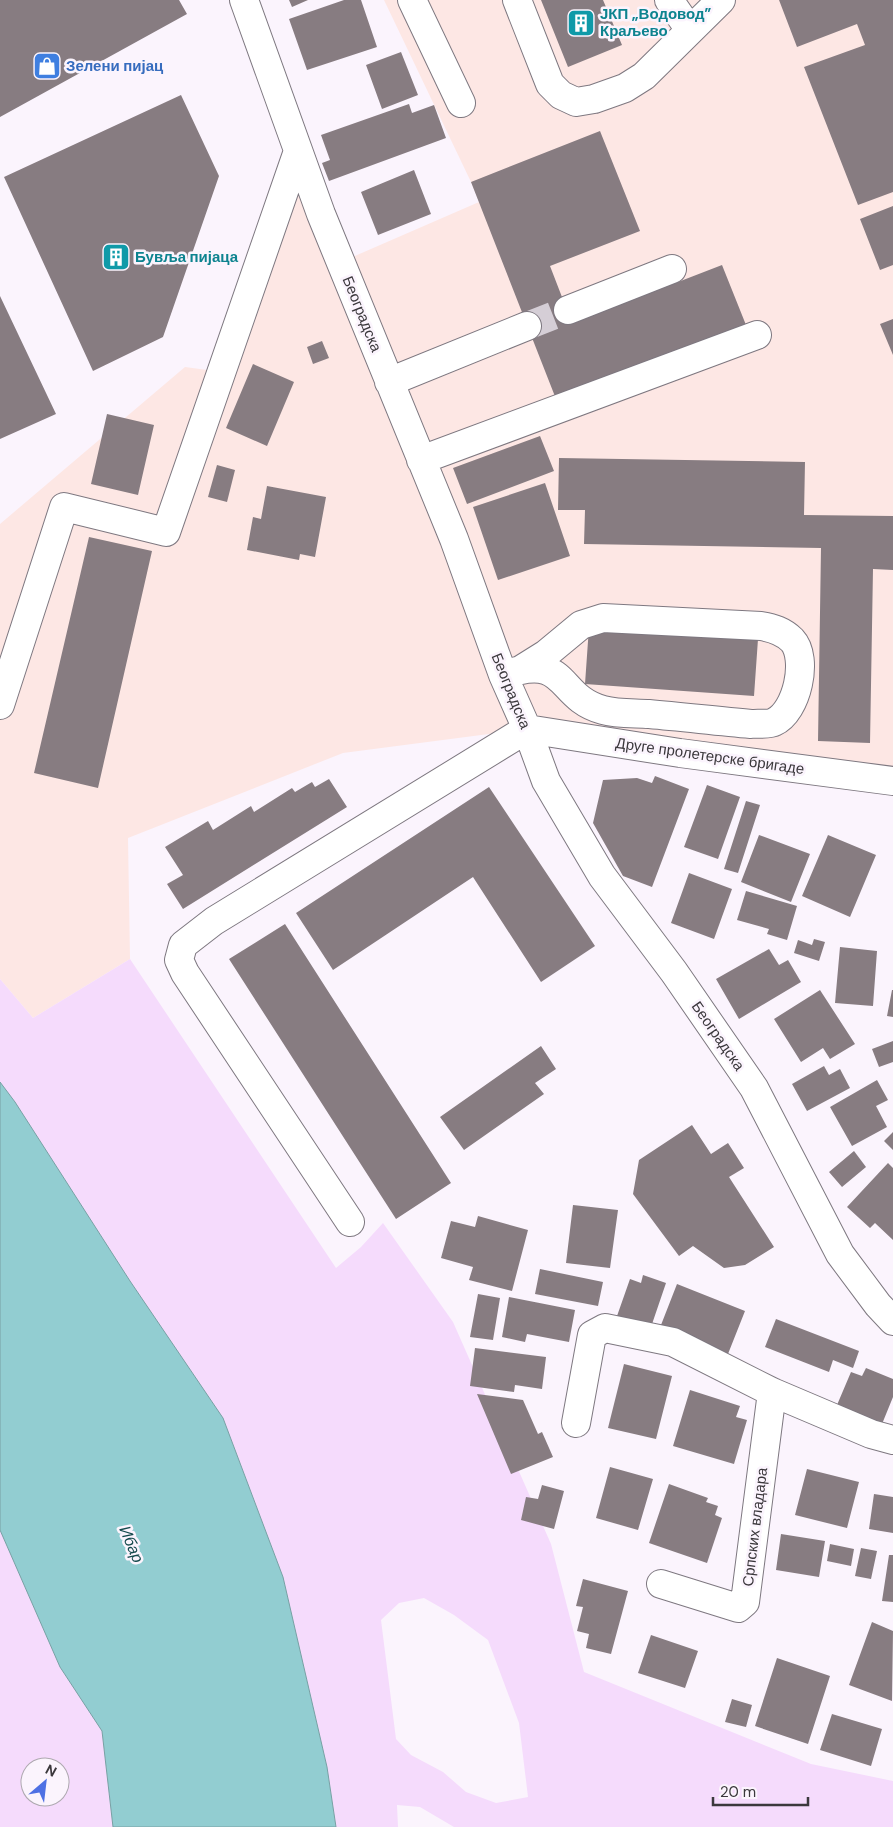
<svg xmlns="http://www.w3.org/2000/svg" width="893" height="1827" viewBox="0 0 893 1827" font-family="'DM Sans',sans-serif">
	<rect width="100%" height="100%" fill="#fbf4fd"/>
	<path fill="#fde7e4" d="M 384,0 L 893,0 L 893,781 L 527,729 L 343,753 L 128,838 L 130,959 L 33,1018 L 0,979 L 0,524 L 185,367 L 222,372 L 298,151 L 341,262 L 479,202 L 471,182 Z"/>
	<path fill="#f5dbfc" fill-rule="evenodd" d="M 130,959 L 336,1268 L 361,1247 L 383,1223 L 453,1322 L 551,1544 L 584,1672 L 811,1764 L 893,1781 L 893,1827 L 454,1827 L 420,1807 L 397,1805 L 398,1827 L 336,1827 L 327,1767 L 283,1577 L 223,1418 L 130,1281 L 15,1102 L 0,1082 L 0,979 L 33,1018 ZM 424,1598 L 454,1615 L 488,1640 L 519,1723 L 528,1797 L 496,1803 L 466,1792 L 443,1772 L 411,1755 L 396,1739 L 381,1620 L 399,1603 Z
		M 0,1530 L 60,1667 L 102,1731 L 113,1827 L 0,1827 ZM 30,1767 L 60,1767 L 60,1797 L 30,1797 Z"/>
	<path fill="#92cdd1" stroke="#78a0a4" d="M 0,1082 L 15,1102 L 130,1281 L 223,1418 L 283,1577 L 327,1767 L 336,1827 L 113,1827 L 102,1731 L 60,1667 L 0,1530 Z"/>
	<path fill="#877c81" d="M 0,0 L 179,0 L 187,14 L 0,117 Z
		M 289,0 L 308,0 L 292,7 Z
		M 344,0 L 361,0 L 377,47 L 307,70 L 289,19 Z
		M 541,0 L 603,0 L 622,45 L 568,67 Z
		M 779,0 L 893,0 L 893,192 L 858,205 L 804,67 L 865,45 L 857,24 L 797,47 Z
		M 401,52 L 418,95 L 382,109 L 366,65 Z
		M 181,95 L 219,176 L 163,337 L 93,371 L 4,177 Z
		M 409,104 L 412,113 L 434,105 L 446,138 L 329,181 L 322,163 L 330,160 L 321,135 Z
		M 600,131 L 640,231 L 550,266 L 572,323 L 722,265 L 746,325 L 556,399 L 471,182 Z
		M 414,170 L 431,214 L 378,235 L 361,192 Z
		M 893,206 L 893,265 L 880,270 L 860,219 Z
		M 0,296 L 56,414 L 0,439 Z
		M 893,319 L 893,355 L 880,324 Z
		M 322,341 L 329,358 L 313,364 L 307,347 Z
		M 253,364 L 294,382 L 267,446 L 226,428 Z
		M 107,414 L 154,425 L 138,495 L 91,484 Z
		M 540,436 L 554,471 L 467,504 L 453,468 Z
		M 559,458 L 805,462 L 804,515 L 893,516 L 893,570 L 873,569 L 870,743 L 818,741 L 821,548 L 584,544 L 585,510 L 558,510 Z
		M 217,465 L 235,470 L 227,502 L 208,497 Z
		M 545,483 L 570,556 L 498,580 L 473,507 Z
		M 267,486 L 326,497 L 315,557 L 300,554 L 299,560 L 247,550 L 253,517 L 261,519 Z
		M 89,537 L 152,551 L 98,788 L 34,773 Z
		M 589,627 L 758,639 L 754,696 L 585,684 Z
		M 655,776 L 689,789 L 652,887 L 623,876 L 593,823 L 603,780 L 637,778 L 652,783 Z
		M 329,779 L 347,807 L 183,909 L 167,884 L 183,875 L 165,847 L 208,821 L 213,830 L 251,806 L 254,812 L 292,788 L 295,792 L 312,782 L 315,787 Z
		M 707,785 L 740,797 L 718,859 L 684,847 Z
		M 489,787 L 595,946 L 541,982 L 473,877 L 333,970 L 296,913 Z
		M 746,801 L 760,805 L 738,873 L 724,869 Z
		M 759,835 L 810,854 L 791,902 L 741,882 Z
		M 828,835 L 876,855 L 850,917 L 802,896 Z
		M 689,873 L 732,889 L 714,939 L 671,923 Z
		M 746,891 L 797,906 L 787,940 L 767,934 L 769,929 L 737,920 Z
		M 285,924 L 451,1183 L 396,1219 L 229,959 Z
		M 814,939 L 825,942 L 819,961 L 794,953 L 798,940 L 812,945 Z
		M 840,947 L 877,951 L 873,1006 L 835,1003 Z
		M 769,949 L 779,965 L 788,960 L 801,982 L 739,1019 L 716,979 Z
		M 820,990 L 855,1044 L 830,1059 L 823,1048 L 801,1062 L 774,1019 Z
		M 892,990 L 893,990 L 893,1017 L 887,1016 Z
		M 893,1041 L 893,1062 L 879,1067 L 872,1049 Z
		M 541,1046 L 556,1069 L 535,1083 L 544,1094 L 464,1150 L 440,1117 Z
		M 824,1066 L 829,1075 L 840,1069 L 850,1088 L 807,1111 L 792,1084 Z
		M 877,1080 L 888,1100 L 876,1106 L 887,1127 L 852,1146 L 830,1107 Z
		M 692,1125 L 711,1154 L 728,1143 L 744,1168 L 729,1177 L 774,1247 L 745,1265 L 724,1268 L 693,1246 L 679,1256 L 633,1194 L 639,1160 Z
		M 893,1132 L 893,1150 L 884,1141 Z
		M 854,1151 L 866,1167 L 842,1187 L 829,1172 Z
		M 888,1163 L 893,1168 L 893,1240 L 875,1223 L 870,1228 L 847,1207 Z
		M 573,1205 L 618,1210 L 610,1268 L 566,1263 Z
		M 478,1216 L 528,1230 L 512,1291 L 469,1280 L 473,1267 L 441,1258 L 451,1221 L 475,1227 Z
		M 540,1269 L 603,1282 L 598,1306 L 535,1294 Z
		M 643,1275 L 666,1283 L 651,1327 L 617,1316 L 630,1279 L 641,1283 Z
		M 677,1284 L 745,1311 L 726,1359 L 703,1342 L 661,1325 Z
		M 478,1294 L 500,1298 L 493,1340 L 470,1337 Z
		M 509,1297 L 575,1310 L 569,1342 L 527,1334 L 525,1342 L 502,1337 Z
		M 776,1319 L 859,1351 L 853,1368 L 833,1360 L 829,1372 L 765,1347 Z
		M 475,1348 L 546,1357 L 542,1389 L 515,1385 L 514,1392 L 470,1386 Z
		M 624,1364 L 672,1376 L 656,1439 L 608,1428 Z
		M 866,1368 L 893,1379 L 893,1397 L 882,1424 L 837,1405 L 851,1372 L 862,1376 Z
		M 690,1390 L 740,1406 L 736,1417 L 747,1420 L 734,1464 L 673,1446 Z
		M 477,1394 L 523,1400 L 538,1434 L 542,1432 L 553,1457 L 511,1474 Z
		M 610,1467 L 653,1479 L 638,1530 L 596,1518 Z
		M 807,1469 L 859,1482 L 847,1528 L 795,1515 Z
		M 669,1484 L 708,1498 L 706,1502 L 718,1506 L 715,1515 L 722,1518 L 707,1563 L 649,1543 Z
		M 542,1485 L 564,1491 L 554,1529 L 521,1520 L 526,1497 L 538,1499 Z
		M 874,1494 L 893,1497 L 893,1533 L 869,1529 Z
		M 781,1534 L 825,1541 L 819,1577 L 776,1570 Z
		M 830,1544 L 854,1549 L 851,1566 L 827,1561 Z
		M 861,1548 L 877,1551 L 871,1579 L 855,1576 Z
		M 889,1555 L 893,1555 L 893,1602 L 882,1601 Z
		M 583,1579 L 628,1591 L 611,1654 L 586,1648 L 589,1634 L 577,1631 L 583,1607 L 576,1606 Z
		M 872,1622 L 893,1631 L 892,1701 L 849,1685 Z
		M 651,1635 L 698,1651 L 685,1688 L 638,1673 Z
		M 777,1658 L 830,1676 L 808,1744 L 755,1726 Z
		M 732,1699 L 752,1705 L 746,1727 L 725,1722 Z
		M 832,1714 L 882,1729 L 871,1766 L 820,1750 Z"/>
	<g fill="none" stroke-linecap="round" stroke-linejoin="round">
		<path stroke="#d5ced6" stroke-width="28" stroke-dasharray="28 14" stroke-linecap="butt" d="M 527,326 L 568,310"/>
		<g stroke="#7e7880" stroke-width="30">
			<path id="minor" d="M 244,0 L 321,214 L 454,539 L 503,675 L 527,729 L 546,781 L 602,876 L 674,972 L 754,1088 L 840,1254 L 878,1305 L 893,1321
				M 412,0 L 461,103
				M 517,0 L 550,84 L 561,95 L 576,102 L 594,99 L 625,88 L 644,76 L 721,0
				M 669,0 L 690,30
				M 568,310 L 672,269
				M 389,382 L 527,326
				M 421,460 L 757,335
				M 503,675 C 570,652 555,697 603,710 C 617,714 634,713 649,714 C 683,717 717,721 751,724 C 758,723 769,725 774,722 C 797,712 809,658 792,640 C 783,631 773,628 761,626 L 603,618 L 581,625 L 546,654 L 522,669
				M 0,705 L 64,507 L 166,532 L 298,151
				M 350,1222 L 185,973 L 179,960 L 183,945 L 214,921 L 527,729 L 680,753 L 893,781
				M 576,1423 L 592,1335 L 605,1328 L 673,1342 L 772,1392 L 871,1434 L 893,1440
				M 661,1584 L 738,1608 L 745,1602 L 772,1392"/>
		</g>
		<use href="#minor" stroke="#fff" stroke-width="28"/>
	</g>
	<defs>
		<g id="building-square" transform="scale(1.4375)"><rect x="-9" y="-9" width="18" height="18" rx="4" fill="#0f9aa8" stroke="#fbf4fd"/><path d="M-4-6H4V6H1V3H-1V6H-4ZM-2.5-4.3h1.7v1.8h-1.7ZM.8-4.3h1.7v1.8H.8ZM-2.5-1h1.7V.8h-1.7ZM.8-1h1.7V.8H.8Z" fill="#fff"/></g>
		<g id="shop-square" transform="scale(1.4375)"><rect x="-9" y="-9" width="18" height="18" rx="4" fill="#3f7fe0" stroke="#fbf4fd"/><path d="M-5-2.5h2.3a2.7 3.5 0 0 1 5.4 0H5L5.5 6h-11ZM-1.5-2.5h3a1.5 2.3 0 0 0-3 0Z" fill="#fff"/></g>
	</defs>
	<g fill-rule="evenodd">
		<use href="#building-square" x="581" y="23"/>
		<use href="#shop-square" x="47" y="66"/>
		<use href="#building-square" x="116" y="257"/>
	</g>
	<g text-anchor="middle" stroke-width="5" stroke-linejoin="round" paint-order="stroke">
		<g font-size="15" font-weight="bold" fill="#0d838f" stroke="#fbf4fd" text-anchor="start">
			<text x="600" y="19">ЈКП „Водовод”<tspan x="600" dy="17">Краљево</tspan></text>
			<text x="135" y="262">Бувља пијаца</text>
		</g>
		<g font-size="15" font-weight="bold" fill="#366cbe" stroke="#fbf4fd" text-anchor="start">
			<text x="66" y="71">Зелени пијац</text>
		</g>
		<g font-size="15" fill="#3b383c" stroke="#fbf4fd">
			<text transform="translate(362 314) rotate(68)" y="5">Београдска</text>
			<text transform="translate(511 691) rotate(68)" y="5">Београдска</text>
			<text transform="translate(710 756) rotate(8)" y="5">Друге пролетерске бригаде</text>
			<text transform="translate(718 1036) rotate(55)" y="5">Београдска</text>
			<text transform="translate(755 1527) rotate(-83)" y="5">Српских владара</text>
		</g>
		<g font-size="16" font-style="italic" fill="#14494c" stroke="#fbf4fd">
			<text transform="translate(132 1544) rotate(67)" y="6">Ибар</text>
		</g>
	</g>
	<g transform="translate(45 1782) rotate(28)"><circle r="24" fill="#fbf4fd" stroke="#aea9b0"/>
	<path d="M0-4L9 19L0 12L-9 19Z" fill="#4e70e4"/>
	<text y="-8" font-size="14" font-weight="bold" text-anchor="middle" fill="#3b383c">N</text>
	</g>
	<path d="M713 1797v8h95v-8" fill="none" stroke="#3b383c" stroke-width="2.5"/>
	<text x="720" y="1797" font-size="15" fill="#3b383c" stroke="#fbf4fd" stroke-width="4" paint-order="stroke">20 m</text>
</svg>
